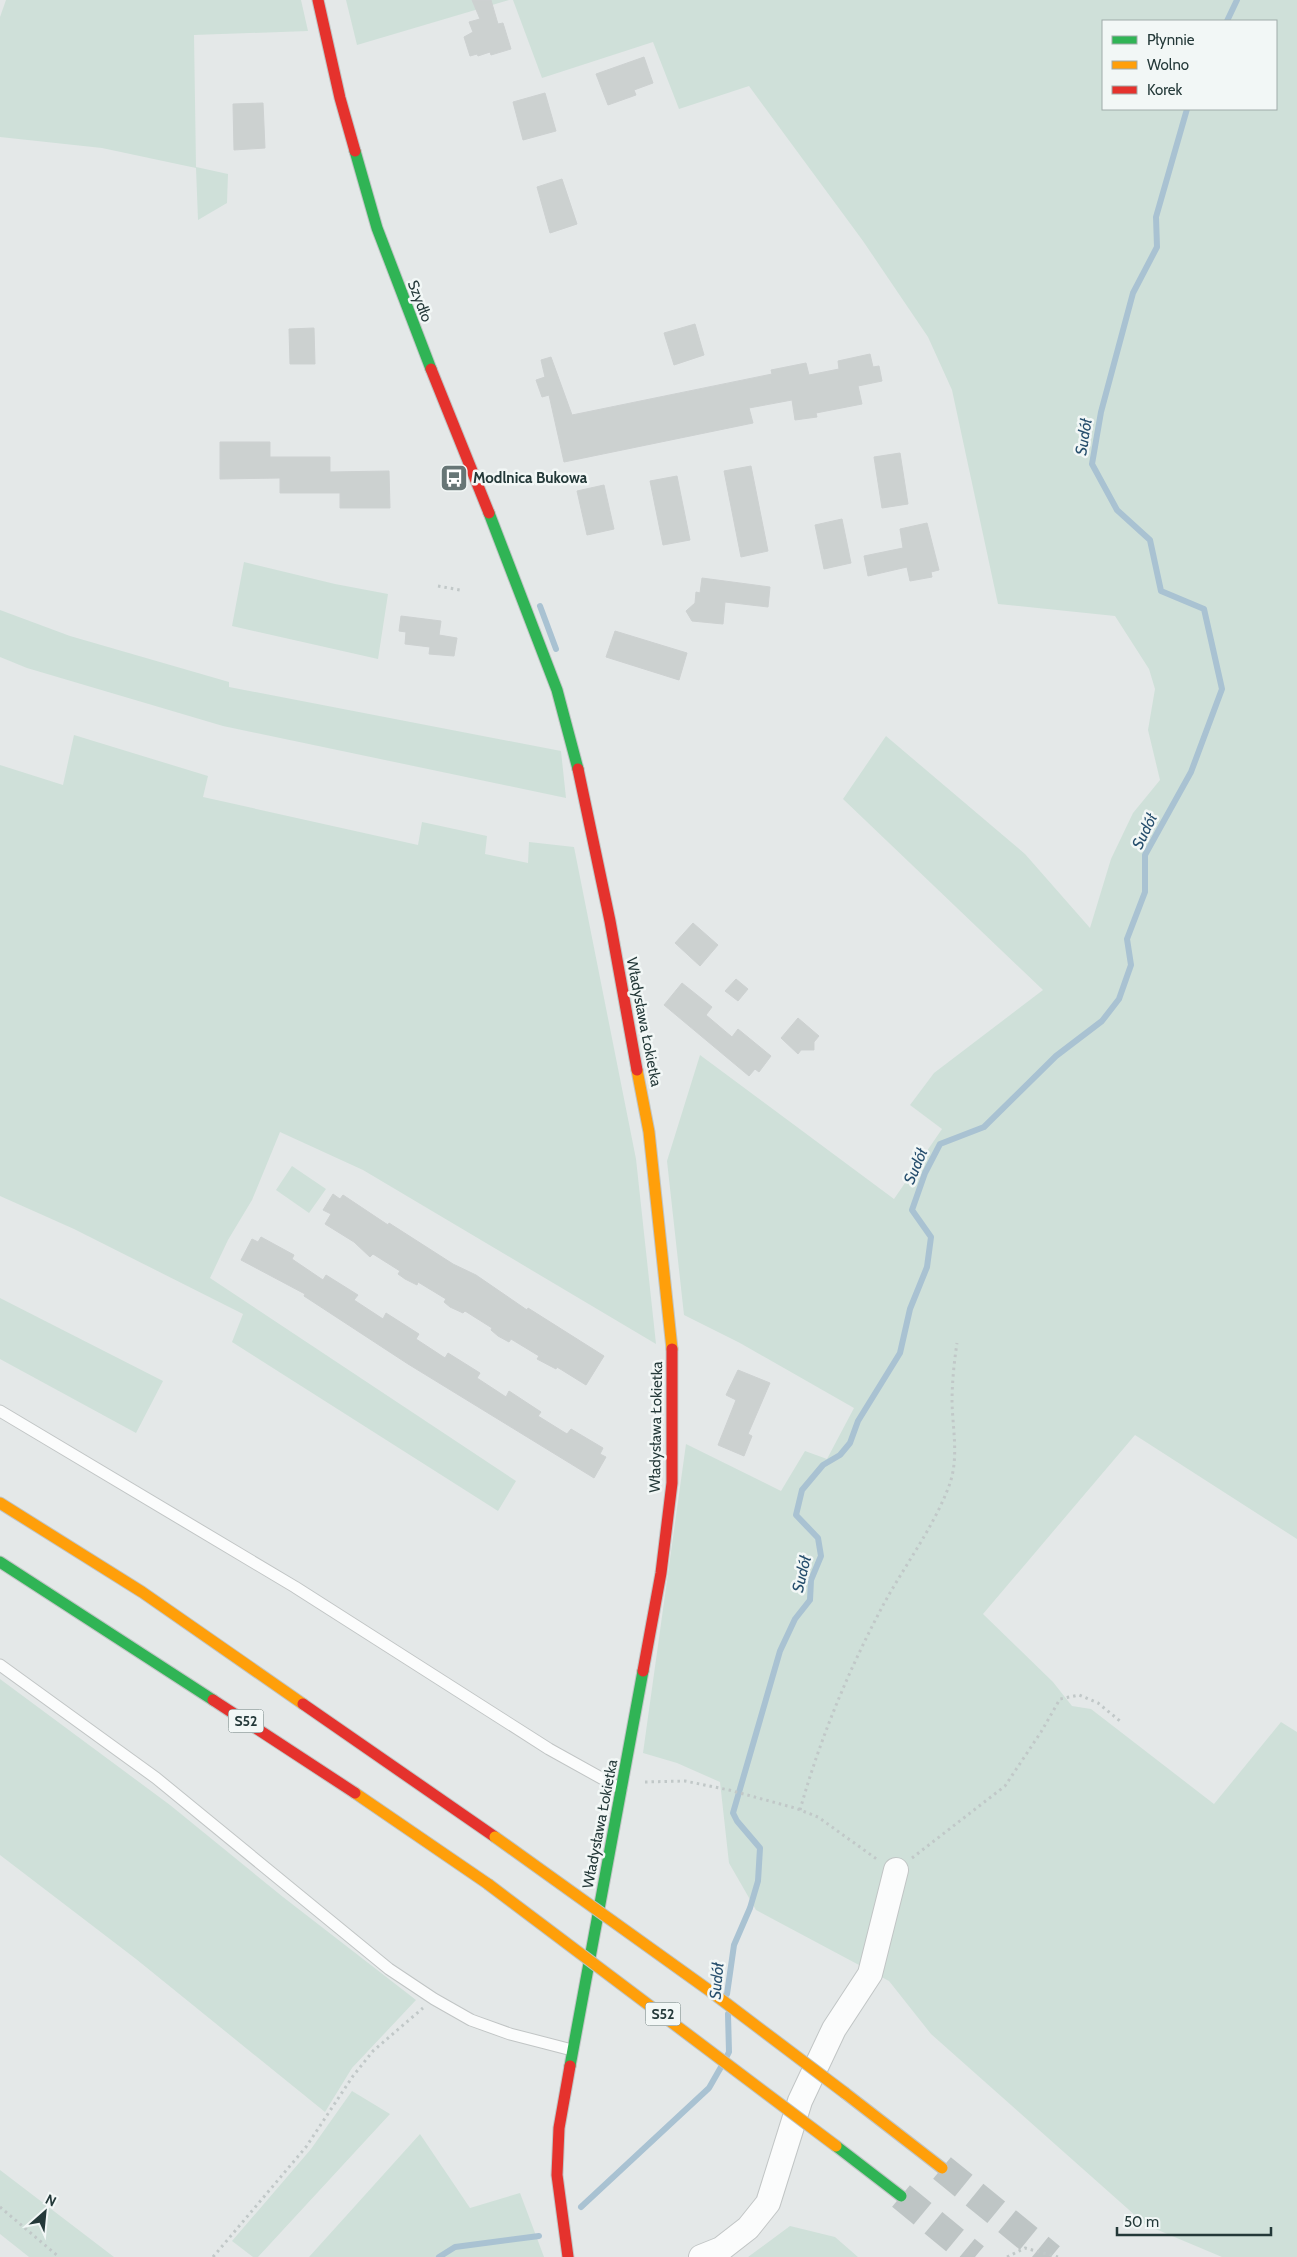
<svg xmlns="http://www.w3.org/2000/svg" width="1297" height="2257" viewBox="0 0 1297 2257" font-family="Cabin,sans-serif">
	<rect width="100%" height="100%" fill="#e4e8e8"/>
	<path fill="#cfe0d9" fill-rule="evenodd" d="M 6,0 L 301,0 L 308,31 L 194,35 L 196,167 L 228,174 L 227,203 L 198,220 L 196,168 L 102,148 L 0,137 L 0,17 Z
		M 346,0 L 509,0 L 357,45 Z
		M 513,0 L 1297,0 L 1297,1539 L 1135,1435 L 983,1614 L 1053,1682 L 1072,1706 L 1091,1709 L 1214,1804 L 1281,1722 L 1297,1732 L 1297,2257 L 1222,2257 L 1146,2225 L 931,2034 L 889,1981 L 756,1910 L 729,1863 L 720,1782 L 677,1763 L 643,1753 L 686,1444 L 781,1491 L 805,1451 L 827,1459 L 854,1408 L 740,1343 L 684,1315 L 667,1161 L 700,1055 L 894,1199 L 942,1129 L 910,1105 L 934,1073 L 1043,990 L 843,799 L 886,736 L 1025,854 L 1090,928 L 1111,859 L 1133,813 L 1160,780 L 1148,730 L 1155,689 L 1149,669 L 1115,616 L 998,604 L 952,390 L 928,337 L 863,241 L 749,86 L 679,109 L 653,42 L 542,78 ZM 1103,21 L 1276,21 L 1276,109 L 1103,109 Z
		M 244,562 L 335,584 L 388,594 L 378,659 L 232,626 Z
		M 0,610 L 70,636 L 229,682 L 229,687 L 561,751 L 566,798 L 223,726 L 27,668 L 0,657 Z
		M 74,735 L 208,776 L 203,797 L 418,845 L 422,822 L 487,836 L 485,854 L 528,863 L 529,842 L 574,847 L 636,1159 L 656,1344 L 363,1170 L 280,1132 L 252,1200 L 228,1240 L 210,1278 L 516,1481 L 498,1511 L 232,1342 L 243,1314 L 74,1229 L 0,1196 L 0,765 L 63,785 Z
		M 292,1166 L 326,1189 L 309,1213 L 276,1190 Z
		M 0,1298 L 163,1381 L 136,1433 L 0,1359 Z
		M 0,1679 L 170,1805 L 283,1897 L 416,2000 L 352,2068 L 325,2112 L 136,1959 L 0,1855 Z
		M 352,2091 L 390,2114 L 258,2257 L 253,2257 L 232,2241 L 311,2149 Z
		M 420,2134 L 470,2208 L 520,2193 L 544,2257 L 309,2257 Z
		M 0,2170 L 114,2257 L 29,2257 L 0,2234 Z
		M 790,2226 L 835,2237 L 858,2257 L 748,2257 Z"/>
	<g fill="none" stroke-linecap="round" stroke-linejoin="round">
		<path stroke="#a9c2d2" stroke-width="6" d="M 1227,21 L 1237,0
			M 540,606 L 556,649
			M 727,1994 L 734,1945 L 750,1908 L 758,1881 L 760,1848 L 737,1821 L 733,1813 L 780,1651 L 795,1619 L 810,1600 L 811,1580 L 821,1556 L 818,1538 L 796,1515 L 802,1490 L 823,1465 L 840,1455 L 850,1443 L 858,1421 L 900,1353 L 910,1309 L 927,1267 L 931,1237 L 912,1210 L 925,1173 L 940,1144 L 984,1127 L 1056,1056 L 1102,1021 L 1119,999 L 1131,965 L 1127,939 L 1145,892 L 1145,855 L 1191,772 L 1222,689 L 1204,609 L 1161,591 L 1150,540 L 1117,510 L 1092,464 L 1101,412 L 1133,293 L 1157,247 L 1156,217 L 1187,109
			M 727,2056 L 729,2052 L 728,2014
			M 581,2207 L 709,2088 L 721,2067
			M 439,2257 L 455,2247 L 539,2236"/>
	</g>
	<path fill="#ccd1d0" stroke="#cdd1d1" d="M 472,0 L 491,0 L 498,24 L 503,23 L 511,49 L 491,55 L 490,52 L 478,56 L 477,54 L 470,56 L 464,37 L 473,32 L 469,22 L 480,19 Z
		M 644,57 L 653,83 L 634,90 L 636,95 L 608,105 L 596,74 Z
		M 545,93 L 556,131 L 523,140 L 513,102 Z
		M 263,103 L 265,148 L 234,150 L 233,104 Z
		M 562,179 L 577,224 L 550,233 L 537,187 Z
		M 695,324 L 704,355 L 674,365 L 664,333 Z
		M 314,328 L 315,364 L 290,364 L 289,329 Z
		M 870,354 L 873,367 L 879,366 L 882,381 L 858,386 L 862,404 L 816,413 L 817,417 L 795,420 L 792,400 L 749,408 L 753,423 L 564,462 L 549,395 L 542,397 L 536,380 L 545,377 L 541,360 L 551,357 L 572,415 L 772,374 L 771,370 L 806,363 L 809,375 L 839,369 L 838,361 Z
		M 220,442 L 270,442 L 270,457 L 330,457 L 330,472 L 389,471 L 390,508 L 340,508 L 340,493 L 280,493 L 280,478 L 220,479 Z
		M 900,453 L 908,504 L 882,508 L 874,457 Z
		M 751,466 L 768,551 L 741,557 L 724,471 Z
		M 677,476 L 690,540 L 663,545 L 650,481 Z
		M 604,485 L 614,529 L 587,535 L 577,491 Z
		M 842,519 L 851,563 L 824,569 L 815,525 Z
		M 927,523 L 939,570 L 931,572 L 932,577 L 910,581 L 907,567 L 868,576 L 864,556 L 903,548 L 900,529 Z
		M 702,578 L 770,587 L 768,607 L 725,602 L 723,624 L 692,621 L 686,611 L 695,603 L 696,592 L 700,593 Z
		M 401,616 L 441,621 L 439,635 L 457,638 L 454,656 L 429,654 L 430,647 L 405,644 L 406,632 L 399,631 Z
		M 615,631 L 687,653 L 679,680 L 606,657 Z
		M 693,923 L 718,945 L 700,966 L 675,943 Z
		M 736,979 L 748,989 L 738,1001 L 725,991 Z
		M 682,983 L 712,1007 L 706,1015 L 732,1037 L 738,1029 L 771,1056 L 759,1072 L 755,1069 L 749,1076 L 664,1005 Z
		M 798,1018 L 819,1036 L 814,1042 L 814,1050 L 801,1050 L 798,1054 L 781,1038 Z
		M 333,1194 L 340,1199 L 343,1195 L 388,1225 L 389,1223 L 453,1264 L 476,1275 L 527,1310 L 528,1308 L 604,1356 L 586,1385 L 557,1367 L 556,1369 L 537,1359 L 539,1356 L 511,1339 L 509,1342 L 498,1336 L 491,1330 L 492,1328 L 465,1311 L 463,1313 L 450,1307 L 444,1302 L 446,1299 L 418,1282 L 417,1285 L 405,1279 L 398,1274 L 400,1271 L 373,1254 L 370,1257 L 354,1242 L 325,1224 L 331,1214 L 323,1210 Z
		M 261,1237 L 294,1255 L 292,1259 L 323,1280 L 326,1275 L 358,1295 L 354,1300 L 383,1319 L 386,1313 L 419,1334 L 416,1339 L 445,1358 L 448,1353 L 480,1373 L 477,1378 L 506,1397 L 509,1391 L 541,1412 L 538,1416 L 567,1434 L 571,1429 L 603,1448 L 600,1454 L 606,1457 L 594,1478 L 408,1364 L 304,1296 L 305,1294 L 241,1260 L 252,1239 L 258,1242 Z
		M 738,1370 L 770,1383 L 748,1434 L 752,1436 L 744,1456 L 718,1445 L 736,1400 L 726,1395 Z"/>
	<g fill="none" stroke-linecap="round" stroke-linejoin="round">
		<path stroke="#bec5c5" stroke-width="28" stroke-dasharray="28 14" stroke-linecap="butt" d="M 942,2168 L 1051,2257
			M 901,2196 L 975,2257"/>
		<g stroke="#c1c5c5" stroke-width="13">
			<path id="lane" d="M 0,1411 L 295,1587 L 549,1749 L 621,1789
				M 0,1665 L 156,1778 L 389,1969 L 434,1999 L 471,2020 L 510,2034 L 572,2050"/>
		</g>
		<g stroke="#c1c5c5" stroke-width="26">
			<path id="street" d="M 701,2257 L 721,2249 L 748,2228 L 768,2203 L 800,2101 L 834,2029 L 870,1974 L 896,1870"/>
		</g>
		<g stroke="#c0c5c5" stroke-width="13">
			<path id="fast" d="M 355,151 L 377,228 L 431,369
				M 489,513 L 557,690 L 578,769
				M 0,1562 L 213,1700
				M 570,2066 L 643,1671
				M 836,2146 L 901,2196"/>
		</g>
		<g stroke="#c0c5c5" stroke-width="13">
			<path id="slow" d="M 637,1070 L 649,1132 L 672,1349
				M 0,1503 L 142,1592 L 303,1704
				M 355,1793 L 488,1884
				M 845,2093 L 942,2168"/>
		</g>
		<g stroke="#c0c5c5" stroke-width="13">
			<path id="jam" d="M 318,0 L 340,98 L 355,151
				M 431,369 L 489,513
				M 578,769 L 610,921 L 637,1070
				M 643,1671 L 661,1573 L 672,1483 L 672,1349
				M 213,1700 L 355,1793
				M 303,1704 L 495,1837
				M 568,2257 L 557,2175 L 559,2128 L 570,2066"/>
		</g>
		<path stroke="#c1c8c8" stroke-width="3" stroke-dasharray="2.5 4" stroke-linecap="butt" d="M 438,586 L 460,590
			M 645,1782 L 685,1781 L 729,1790 L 795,1808 L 818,1817 L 878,1860
			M 800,1810 C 819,1742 846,1676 879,1613 C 901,1570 932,1531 949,1486 C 959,1459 953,1432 952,1403 C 952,1383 954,1363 957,1343
			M 912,1858 L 1005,1786 L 1041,1732 L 1060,1699 L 1079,1695 L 1098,1703 L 1120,1721
			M 0,2207 L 59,2257
			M 213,2257 L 306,2147 L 353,2076 L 373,2051 L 423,2008
			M 1007,2257 L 1025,2248 L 1058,2257"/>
		<use href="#lane" stroke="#fbfcfc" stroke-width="11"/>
		<use href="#street" stroke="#fbfcfc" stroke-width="24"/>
		<use href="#fast" stroke="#30b455" stroke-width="11"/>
		<use href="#slow" stroke="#ff9f0a" stroke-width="11"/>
		<use href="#jam" stroke="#e5322d" stroke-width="11"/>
		<g stroke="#bdc4c4" stroke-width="13" stroke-linecap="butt">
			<path id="slow-bridge" d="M 495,1837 L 710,1991 L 845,2093
				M 488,1884 L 836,2146"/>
		</g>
		<use href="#slow-bridge" stroke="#ff9f0a" stroke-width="11"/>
	</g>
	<defs>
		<g id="bus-square" transform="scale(1.4375)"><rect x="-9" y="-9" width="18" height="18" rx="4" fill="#677676" stroke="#f2f7f6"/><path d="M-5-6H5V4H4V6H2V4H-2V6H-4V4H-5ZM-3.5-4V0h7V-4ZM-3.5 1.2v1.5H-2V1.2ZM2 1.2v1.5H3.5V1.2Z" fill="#fff"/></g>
	</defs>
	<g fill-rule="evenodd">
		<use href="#bus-square" x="454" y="478"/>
	</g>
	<g text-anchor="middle" stroke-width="5" stroke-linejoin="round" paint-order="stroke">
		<g fill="#f2f7f6" stroke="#627272" stroke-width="1">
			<rect x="228.5" y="1709.5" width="35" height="23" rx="4"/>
			<rect x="645.5" y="2002.5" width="35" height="23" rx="4"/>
		</g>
		<g font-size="14" font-weight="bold" fill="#243939">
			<text x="246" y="1726">S52</text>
			<text x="663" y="2019">S52</text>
		</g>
		<g font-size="15" fill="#243939" stroke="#f2f7f6">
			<text transform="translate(420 301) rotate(69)" y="5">Szydło</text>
			<text transform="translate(644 1022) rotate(79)" y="5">Władysława Łokietka</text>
			<text transform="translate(656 1427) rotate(-89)" y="5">Władysława Łokietka</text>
			<text transform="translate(600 1824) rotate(-79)" y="5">Władysława Łokietka</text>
		</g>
		<g font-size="15" font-weight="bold" fill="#243939" stroke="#f2f7f6" text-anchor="start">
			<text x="473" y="483">Modlnica Bukowa</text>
		</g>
		<g font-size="16" font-style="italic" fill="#264e6d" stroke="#f2f7f6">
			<text transform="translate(1083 437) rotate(-81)" y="6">Sudół</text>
			<text transform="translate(1144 831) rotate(-64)" y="6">Sudół</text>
			<text transform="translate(915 1166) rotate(-67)" y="6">Sudół</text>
			<text transform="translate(801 1574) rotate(-76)" y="6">Sudół</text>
			<text transform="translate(716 1981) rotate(-85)" y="6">Sudół</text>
		</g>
	</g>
	<rect x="1102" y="20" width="175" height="90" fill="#f2f7f6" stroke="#a0abaa"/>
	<rect x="1112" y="36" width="25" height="8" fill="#30b455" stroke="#a0abaa"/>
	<text x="1147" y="45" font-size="15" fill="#243939">Płynnie</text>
	<rect x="1112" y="61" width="25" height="8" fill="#ff9f0a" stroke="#a0abaa"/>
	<text x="1147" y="70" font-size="15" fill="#243939">Wolno</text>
	<rect x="1112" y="86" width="25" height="8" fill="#e5322d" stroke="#a0abaa"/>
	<text x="1147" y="95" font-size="15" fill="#243939">Korek</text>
	<g transform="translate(45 2212) rotate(27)" stroke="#f2f7f6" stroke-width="4" paint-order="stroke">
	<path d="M0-4L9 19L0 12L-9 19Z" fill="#243939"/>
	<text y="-8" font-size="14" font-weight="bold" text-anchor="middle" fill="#243939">N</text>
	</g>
	<path d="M1117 2227v8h154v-8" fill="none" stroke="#243939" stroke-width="2.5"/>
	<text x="1124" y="2227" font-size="15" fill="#243939" stroke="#f2f7f6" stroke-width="4" paint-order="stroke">50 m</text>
</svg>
